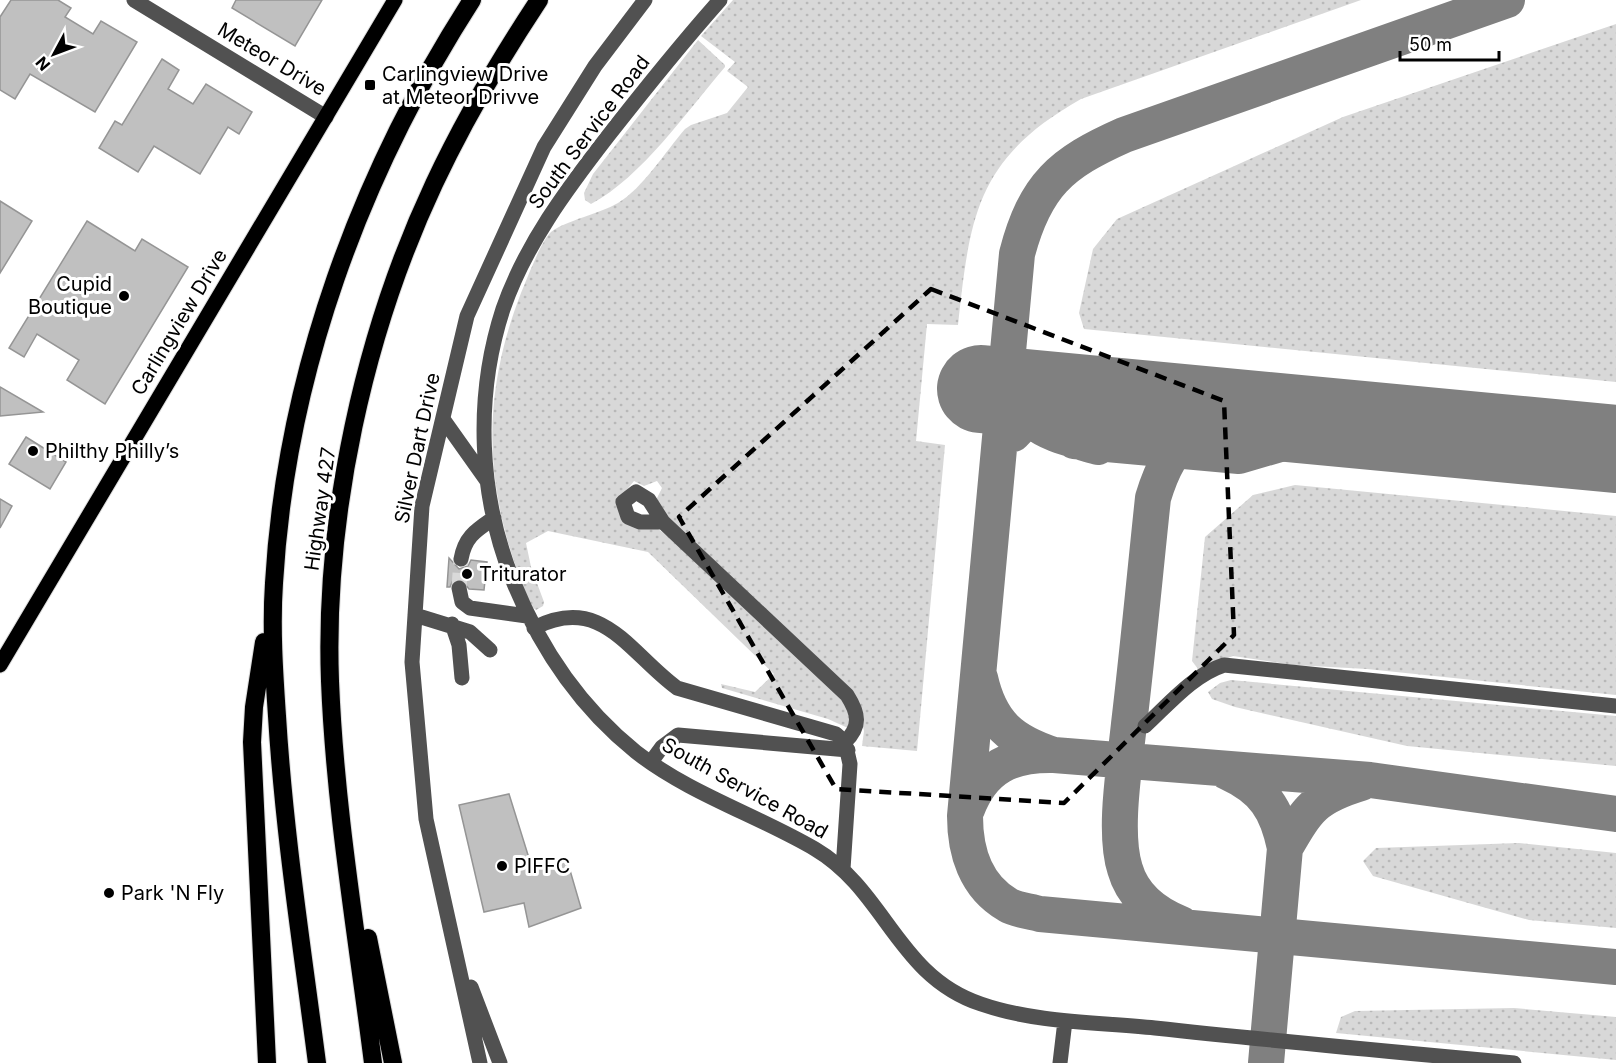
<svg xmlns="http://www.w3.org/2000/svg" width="1616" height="1063" viewBox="0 0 1616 1063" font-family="Inter,sans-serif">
	<defs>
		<pattern id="grass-dots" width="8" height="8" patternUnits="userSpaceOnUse" patternTransform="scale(1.5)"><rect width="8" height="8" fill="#d8d8d8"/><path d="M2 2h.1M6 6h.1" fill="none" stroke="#b8b8b8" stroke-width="1.8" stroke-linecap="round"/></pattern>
	</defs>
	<rect width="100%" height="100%" fill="#fff"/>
	<path fill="url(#grass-dots)" d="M 733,0 L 1361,0 L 1081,99 C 977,158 970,214 958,325 L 927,324 L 916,441 L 945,445 L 917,751 L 862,746 L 864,731 L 859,709 L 672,526 L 656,500 L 662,488 L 657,481 L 644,486 L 634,481 L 620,498 L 622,517 L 658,529 L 681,546 L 834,688 L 852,714 L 848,728 L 828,719 L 722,688 L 721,684 L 755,692 L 774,674 L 648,552 L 548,531 L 526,543 L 531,567 L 544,602 L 543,606 L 536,610 L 531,606 C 485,498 478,404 521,293 C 527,279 541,241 551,232 C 565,221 601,213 618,203 C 642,189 666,151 685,129 L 691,125 L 727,113 L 748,87 L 727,71 L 735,62 L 701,36 Z
		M 1616,24 L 1616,382 L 1084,329 L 1079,313 L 1093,249 L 1117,219 L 1343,117 Z
		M 698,40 L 725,65 L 725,67 C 687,111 642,177 591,204 L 585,200 L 584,193 L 593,174 Z
		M 1295,485 L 1616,516 L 1616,695 L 1367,669 L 1294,665 L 1233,656 L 1198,669 L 1192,661 L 1205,537 L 1253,495 Z
		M 1231,680 L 1616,716 L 1616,766 L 1407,746 L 1235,707 L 1212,699 L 1208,692 L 1220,683 Z
		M 1519,843 L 1616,853 L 1616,928 L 1529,920 L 1373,876 L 1363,861 L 1376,848 Z
		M 1514,1008 L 1616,1017 L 1616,1060 L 1336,1033 L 1341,1017 L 1355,1011 Z"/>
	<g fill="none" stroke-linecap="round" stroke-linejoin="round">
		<path stroke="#808080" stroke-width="36" d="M 1507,0 L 1124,135 C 1061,163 1035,185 1017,254 L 965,816 C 965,851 975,886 1008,905 C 1016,910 1030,911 1040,914 L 1616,967
			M 1008,368 C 1021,430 1044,431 1098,447
			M 1013,434 L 1036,410 L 1071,396
			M 1074,441 L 1239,456 L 1352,423
			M 980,678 C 990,723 1011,741 1054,755 L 1370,780 L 1616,814
			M 1227,772 C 1264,789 1277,809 1285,848
			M 967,809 C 983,767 1011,754 1054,755
			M 1181,924 C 1156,914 1133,897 1125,869 C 1113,832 1125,764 1129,724 C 1138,649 1145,573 1153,498 C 1172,435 1197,423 1259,414
			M 1266,1063 L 1285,848 C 1308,808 1315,797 1361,783"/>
		<path stroke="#808080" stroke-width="88" d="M 981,389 L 1616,449"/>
	</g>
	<path fill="#c0c0c0" stroke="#959595" stroke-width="1.5" d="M 11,0 L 58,0 L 71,8 L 65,17 L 93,34 L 101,21 L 137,42 L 95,112 L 30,74 L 15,99 L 0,90 L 0,17 Z
		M 236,0 L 322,0 L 295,46 L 232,8 Z
		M 162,59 L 179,70 L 168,89 L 193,104 L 206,84 L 252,112 L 239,134 L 228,127 L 200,174 L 154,146 L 138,172 L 99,148 L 115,121 L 122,125 Z
		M 0,201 L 32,221 L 0,273 Z
		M 87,221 L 135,251 L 142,239 L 188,267 L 105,404 L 67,380 L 79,360 L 37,334 L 24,357 L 9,348 Z
		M 0,387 L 43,412 L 0,416 Z
		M 26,437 L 66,462 L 50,489 L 9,464 Z
		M 0,499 L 12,506 L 0,528 Z
		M 449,558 L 459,569 L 468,566 L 471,560 L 487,562 L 484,590 L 469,589 L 461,579 L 453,580 L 450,587 L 447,587 Z
		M 509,794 L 533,871 L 567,860 L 581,908 L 529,927 L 524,903 L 484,912 L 459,805 Z"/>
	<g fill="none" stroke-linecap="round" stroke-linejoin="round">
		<path stroke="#d9d9d9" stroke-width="15" stroke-dasharray="15 8" stroke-linecap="butt" d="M 459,588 L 461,559"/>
		<g stroke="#dbdbdb" stroke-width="17">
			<path id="major" d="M 0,665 L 395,0"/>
		</g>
		<g stroke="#dbdbdb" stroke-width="20">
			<path id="highway" d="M 264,642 L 254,707 L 252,742 L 267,1063
				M 368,938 L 393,1063
				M 317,1063 C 302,947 284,832 277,716 C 274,672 271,627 274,583 C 286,375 360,174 472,0
				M 373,1063 C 357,936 335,809 330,681 C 324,516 364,333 434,184 C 464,120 500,59 539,0"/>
		</g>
		<path stroke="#515151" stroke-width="15" d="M 134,0 L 326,117
			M 720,0 C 681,44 644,90 608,136 C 567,189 525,245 503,309 C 474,398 479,496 513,581 C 540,648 580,707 636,752 C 690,794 757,815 815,849 C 886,891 897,976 981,1004 C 1036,1023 1097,1022 1155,1028 C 1274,1041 1394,1052 1514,1063
			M 443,419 L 487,481
			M 663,522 L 640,522 L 628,517 L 623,502 L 636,492 L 649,500 L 663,522 L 847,695 C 859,714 861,726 845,742
			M 461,559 C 465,537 475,531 494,518
			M 459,588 L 462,602 L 470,608 L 527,616
			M 415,615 L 470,632 L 490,650
			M 452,624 L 459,645 L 462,678
			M 534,628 C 602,593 629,653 677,688 L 836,734 L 845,742 L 850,764 L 843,869
			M 1145,726 C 1169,704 1193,675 1224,665 L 1616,706
			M 651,762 L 662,747 L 678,735 L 848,750
			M 471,987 L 500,1063
			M 480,1063 L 426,819 L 412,662 L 422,506 L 467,316 L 544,147 L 595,66 L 645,0
			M 1060,1063 L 1065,1021"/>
		<use href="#major" stroke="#000" stroke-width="15"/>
		<use href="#highway" stroke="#000" stroke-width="18"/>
	</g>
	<path fill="none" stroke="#000" stroke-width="4.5" stroke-dasharray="12 8" stroke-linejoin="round" d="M 931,289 L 1224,401 L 1234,635 L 1064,803 L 836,789 L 679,517 Z"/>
	<g fill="#000" stroke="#fff" stroke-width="2">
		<rect x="364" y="79" width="12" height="12" rx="3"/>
		<circle cx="124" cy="296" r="6"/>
		<circle cx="33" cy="451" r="6"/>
		<circle cx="467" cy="574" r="6"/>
		<circle cx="502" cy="866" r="6"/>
		<circle cx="109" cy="893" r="6"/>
	</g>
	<g text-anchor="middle" stroke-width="6" stroke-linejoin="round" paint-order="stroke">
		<g font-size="20" fill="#000" stroke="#fff">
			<text transform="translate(272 59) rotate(31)" y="7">Meteor Drive</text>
			<text transform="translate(589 132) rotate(-53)" y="7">South Service Road</text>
			<text transform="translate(179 322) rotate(-59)" y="7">Carlingview Drive</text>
			<text transform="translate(417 448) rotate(-78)" y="7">Silver Dart Drive</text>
			<text transform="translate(320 509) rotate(-82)" y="7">Highway 427</text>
			<text transform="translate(745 788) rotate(29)" y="7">South Service Road</text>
		</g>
		<g font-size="20" fill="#000" stroke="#fff" text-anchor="start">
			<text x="382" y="81">Carlingview Drive<tspan x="382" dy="23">at Meteor Drivve</tspan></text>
			<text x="112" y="291" text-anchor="end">Cupid<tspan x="112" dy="23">Boutique</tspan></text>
			<text x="45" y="458">Philthy Philly’s</text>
			<text x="479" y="581">Triturator</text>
			<text x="514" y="873">PIFFC</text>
			<text x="121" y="900">Park 'N Fly</text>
		</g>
	</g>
	<g transform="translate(54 54) rotate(229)" stroke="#ffffff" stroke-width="4.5" paint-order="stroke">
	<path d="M0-4.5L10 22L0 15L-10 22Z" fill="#000000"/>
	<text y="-9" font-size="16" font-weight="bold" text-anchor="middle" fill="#000000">N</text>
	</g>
	<path d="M1400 51v9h99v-9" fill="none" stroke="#000000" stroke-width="3"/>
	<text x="1409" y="51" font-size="18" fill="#000000" stroke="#ffffff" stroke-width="4.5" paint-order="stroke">50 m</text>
</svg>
